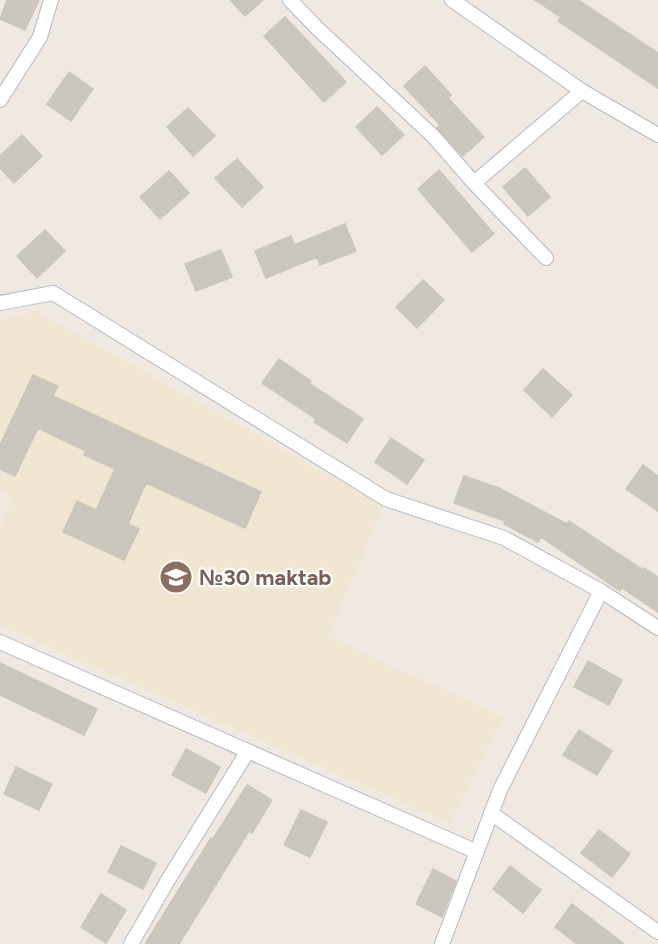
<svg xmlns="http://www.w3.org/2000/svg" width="658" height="944" viewBox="0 0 658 944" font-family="Figtree,sans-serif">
	<rect width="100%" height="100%" fill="#efe9e1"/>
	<path fill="#f0e6d1" d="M 35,310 L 383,506 L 328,636 L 503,717 L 449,823 L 0,625 L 0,529 L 13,498 L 0,491 L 0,321 Z"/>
	<path fill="#cbc7bf" stroke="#cbc5ba" stroke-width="1.5" d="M 7,0 L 39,0 L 25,30 L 0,19 Z
		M 230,0 L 263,0 L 245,16 Z
		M 535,0 L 578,0 L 658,53 L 658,88 L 558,21 L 561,17 Z
		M 285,17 L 346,82 L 324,102 L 264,36 Z
		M 425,66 L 451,95 L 448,98 L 484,137 L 463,156 L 437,128 L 440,125 L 404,86 Z
		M 69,72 L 93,89 L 71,121 L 47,104 Z
		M 377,107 L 404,135 L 382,155 L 356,127 Z
		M 188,108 L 215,136 L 193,156 L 167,127 Z
		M 22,135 L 42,156 L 14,183 L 0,168 L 0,156 Z
		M 237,159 L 263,187 L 242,207 L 215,178 Z
		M 525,168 L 550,197 L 528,216 L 503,187 Z
		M 439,170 L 494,234 L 472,252 L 418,189 Z
		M 169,171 L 189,193 L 160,219 L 140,197 Z
		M 345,224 L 356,251 L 320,265 L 317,257 L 266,278 L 255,251 L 291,236 L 294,245 Z
		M 45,230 L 65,251 L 37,278 L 17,256 Z
		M 221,250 L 232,277 L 196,291 L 185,264 Z
		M 423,280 L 444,300 L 417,328 L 396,307 Z
		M 279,359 L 311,381 L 309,383 L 363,419 L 347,443 L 314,422 L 316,419 L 262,383 Z
		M 543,369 L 572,395 L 552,417 L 524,390 Z
		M 33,375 L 58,386 L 53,396 L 261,492 L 245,528 L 146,483 L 128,524 L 139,529 L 124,560 L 63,532 L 77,501 L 96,510 L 115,469 L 84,455 L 86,451 L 38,428 L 15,476 L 0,469 L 0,445 Z
		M 391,438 L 424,460 L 407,484 L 375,462 Z
		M 643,465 L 658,476 L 658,511 L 626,489 Z
		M 464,476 L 499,488 L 567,524 L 569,521 L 643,570 L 644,568 L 658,577 L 658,612 L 622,588 L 620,591 L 541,537 L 538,542 L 504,524 L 505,521 L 454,503 Z
		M 588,661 L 622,680 L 609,705 L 574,687 Z
		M 0,663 L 97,709 L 84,735 L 0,695 Z
		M 579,730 L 612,751 L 597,775 L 563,755 Z
		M 186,749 L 220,767 L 206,793 L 172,775 Z
		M 16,767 L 52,784 L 39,810 L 4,794 Z
		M 247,785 L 272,800 L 252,833 L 249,831 L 179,944 L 145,944 L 211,838 L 213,839 Z
		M 301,810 L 327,822 L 310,857 L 284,845 Z
		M 599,830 L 630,854 L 612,877 L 581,853 Z
		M 121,846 L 156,863 L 143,889 L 108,872 Z
		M 510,866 L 541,890 L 523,913 L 493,889 Z
		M 433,869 L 456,881 L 442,917 L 416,904 Z
		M 101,894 L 126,910 L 106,943 L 81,927 Z
		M 572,904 L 624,944 L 577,944 L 555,927 Z"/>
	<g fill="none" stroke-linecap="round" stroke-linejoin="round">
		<g stroke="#b4b7c1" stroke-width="16">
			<path id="minor" d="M 290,0 L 317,28 L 433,136 L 474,183 L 546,258
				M 452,0 L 582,91 L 658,135
				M 0,100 L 40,37 L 51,0
				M 474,183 L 582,91
				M 0,303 L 53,293 L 386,499 L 504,538 L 601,591 L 658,628
				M 0,642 L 477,852
				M 491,813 L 658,932
				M 131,944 L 171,875 L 248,751
				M 442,944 L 500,790 L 601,591"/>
		</g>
		<use href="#minor" stroke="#fff" stroke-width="14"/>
	</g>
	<defs>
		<g id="school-disc" transform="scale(1.725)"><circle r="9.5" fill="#8d6e63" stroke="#fff"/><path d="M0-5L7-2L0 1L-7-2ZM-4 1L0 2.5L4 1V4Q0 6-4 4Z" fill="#fff"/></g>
	</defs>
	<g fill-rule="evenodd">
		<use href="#school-disc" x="176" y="577"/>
	</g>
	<g text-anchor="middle" stroke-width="4.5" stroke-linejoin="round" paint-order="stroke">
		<g font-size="22" font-weight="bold" fill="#785e54" stroke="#fff" text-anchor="start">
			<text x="199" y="585">№30 maktab</text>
		</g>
	</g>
</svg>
